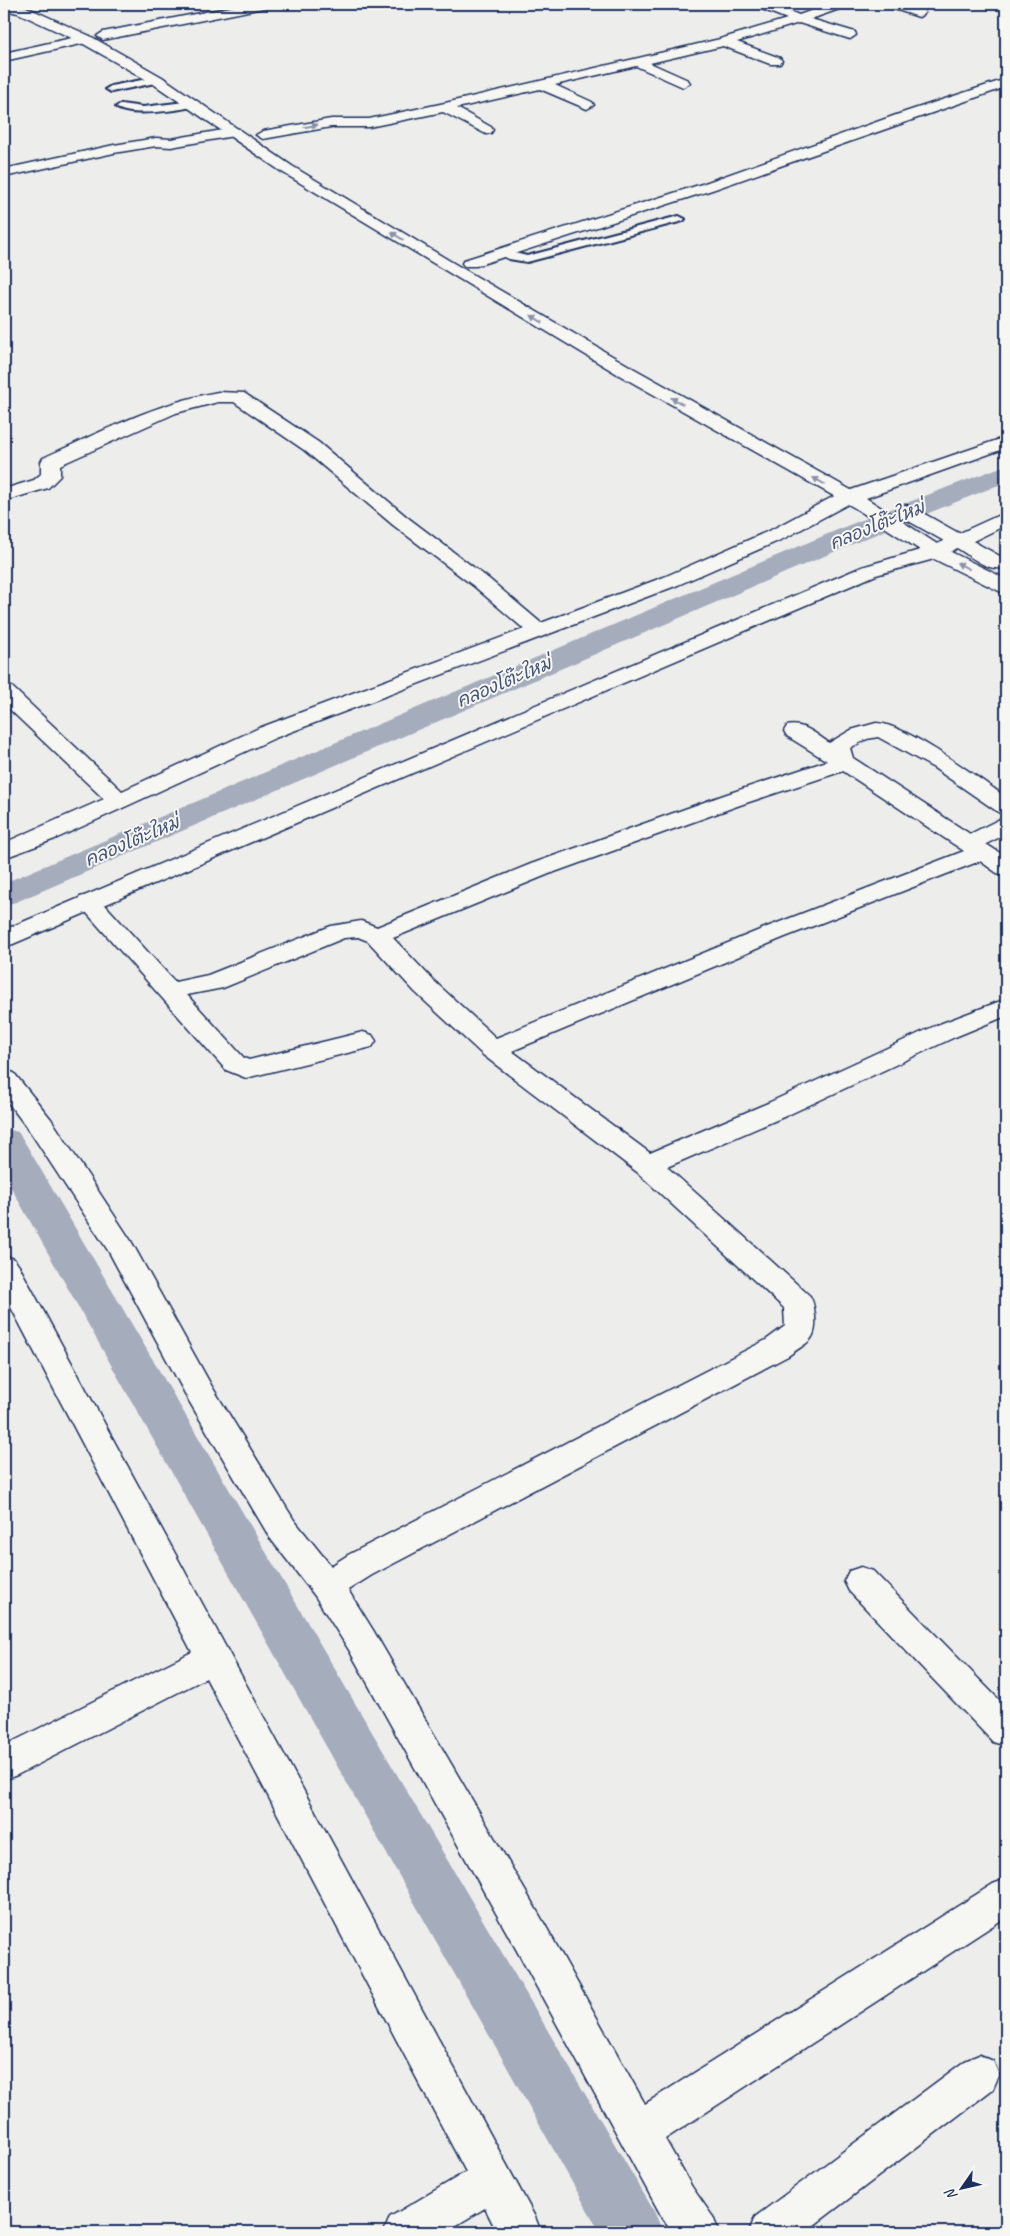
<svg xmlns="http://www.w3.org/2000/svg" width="1010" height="2236" viewBox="0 0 1010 2236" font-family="Caveat,'Playpen Sans Thai',sans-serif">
	<rect width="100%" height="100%" fill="#edeeec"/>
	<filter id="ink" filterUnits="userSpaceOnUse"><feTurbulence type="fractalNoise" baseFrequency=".02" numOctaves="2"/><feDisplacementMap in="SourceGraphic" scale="10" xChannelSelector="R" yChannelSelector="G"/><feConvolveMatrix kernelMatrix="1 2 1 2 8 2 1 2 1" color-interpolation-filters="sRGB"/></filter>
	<g filter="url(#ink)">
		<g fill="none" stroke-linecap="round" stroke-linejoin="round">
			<path fill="#a5acbc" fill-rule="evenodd" d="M 1006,465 L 1006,482 L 869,537 L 16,902 L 4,905 L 4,883 L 849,525 Z
				M 4,1128 L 18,1132 L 24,1141 L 654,2211 L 663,2232 L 600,2232 L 4,1175 Z"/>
			<g stroke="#1b2f5e" stroke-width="4">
				<path id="lane" d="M 157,77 L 162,80 L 160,82 L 111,92 L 106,89 L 111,86 Z
					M 193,101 L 197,102 L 197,106 C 179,110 129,118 116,107 L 121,104 L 143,107 Z
					M 679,216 L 685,219 L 683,221 L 527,262 L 509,259 L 496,253 L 502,250 L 527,256 Z"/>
			</g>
			<g stroke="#1b2f5e" stroke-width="3">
				<path id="street" d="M 246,4 L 269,4 L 263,8 L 103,40 L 97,36 L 103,32 Z
					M 755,4 L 771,4 L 799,15 L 830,4 L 847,4 L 845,7 L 811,19 L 855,32 L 856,35 L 850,39 L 799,23 L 737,42 L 780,58 L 782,61 L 780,64 L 770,64 L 723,46 L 650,63 L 688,80 L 690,83 L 683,87 L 636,66 L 555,85 L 592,102 L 594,105 L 587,109 L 540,89 L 457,108 L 491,127 L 493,130 L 491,133 L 486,134 L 443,112 L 369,127 L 331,127 L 263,139 L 256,135 L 263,131 L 331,119 L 369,119 L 445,103 L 720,39 L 787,19 L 757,7 Z
					M 886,4 L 904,4 L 923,10 L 925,13 L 919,17 L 888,7 Z
					M 85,35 L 90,36 L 91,39 L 90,42 L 4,61 L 4,53 Z
					M 1006,79 L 1006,87 L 712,190 L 476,266 L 464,266 L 462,263 L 464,260 L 702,184 L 899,114 Z
					M 234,128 L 239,129 L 241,132 L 239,135 L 171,147 L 156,146 L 114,153 L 4,177 L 4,169 L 114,145 L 156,138 L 171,139 Z
					M 218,392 L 244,393 L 318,442 L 407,517 L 489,579 L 541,623 L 664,577 L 771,530 L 840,493 L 847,491 L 854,493 L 857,497 L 854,501 L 785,538 L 678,585 L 275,738 L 55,839 L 4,858 L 4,843 L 104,799 L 4,704 L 4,686 L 12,687 L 122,791 L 259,728 L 524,629 L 475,587 L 393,525 L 304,450 L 234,402 L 218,402 L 176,413 L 60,465 L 60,476 L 48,488 L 4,501 L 4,489 L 34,480 L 41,474 L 41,462 L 43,458 C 101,432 156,403 218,392 Z
					M 1006,512 L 1006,525 L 965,545 L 958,547 L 951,545 L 948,541 L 951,537 Z
					M 876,723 C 904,723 980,779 1006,797 L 1006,814 L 998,812 L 934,768 L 878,737 L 867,739 L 850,748 L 853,758 L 970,834 L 998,820 L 1006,818 L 1006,834 L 986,844 L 1006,857 L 1006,875 L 997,873 L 980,861 L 785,937 L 512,1051 L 650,1153 L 768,1103 L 937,1025 L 1006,999 L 1006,1016 L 955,1037 L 788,1115 L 667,1167 L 810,1296 C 814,1303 814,1308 815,1316 C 817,1342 807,1342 788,1356 L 372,1575 L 348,1590 L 373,1630 L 544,1923 L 645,2104 L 993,1884 L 1006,1879 L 1006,1917 L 665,2139 L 692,2187 L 713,2217 L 719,2232 L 673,2232 L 662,2217 L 516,1949 L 349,1650 L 315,1596 L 270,1538 L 189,1401 L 109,1252 L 31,1133 L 4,1097 L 4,1070 L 14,1073 L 51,1119 L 131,1241 L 211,1385 L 294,1520 L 331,1566 L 348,1555 L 766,1340 L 785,1326 L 784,1308 L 637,1172 L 483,1055 L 415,992 L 368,941 L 358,937 L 344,938 L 223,988 L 187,995 L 244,1058 L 249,1060 L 363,1032 L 372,1035 L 376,1041 L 372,1047 L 246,1078 L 226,1070 L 77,902 L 80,897 L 89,895 L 98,897 L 175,982 L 208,975 L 331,926 L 361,921 L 377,927 L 531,864 L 724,795 L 827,761 L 787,736 L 784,731 L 787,726 C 803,722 816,734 829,743 L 851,730 ZM 843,771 L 964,851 L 767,927 L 496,1038 L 433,980 L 393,938 L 549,874 L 740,805 Z
					M 4,1255 L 14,1259 L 19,1266 L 535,2217 L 541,2232 L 497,2232 L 485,2208 L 445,2232 L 384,2232 L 390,2217 L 466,2172 L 206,1678 L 17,1775 L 4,1780 L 4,1746 L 192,1652 L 4,1294 Z
					M 861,1567 L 873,1571 L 1006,1707 L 1006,1746 L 993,1742 L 849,1591 L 844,1581 L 849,1571 Z
					M 979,2055 L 993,2061 L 999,2075 L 993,2089 L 805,2232 L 749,2232 L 755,2217 L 965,2061 Z"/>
			</g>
			<g stroke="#1b2f5e" stroke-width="3">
				<path id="secondary" d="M 4,4 L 26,7 L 90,36 L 162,77 L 292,166 L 455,264 L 631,367 L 851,490 L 1006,437 L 1006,448 L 866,498 L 937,544 L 944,541 L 898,515 L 895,511 L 898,507 L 905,505 L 912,507 L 1005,559 L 1006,566 C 992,575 969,555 957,548 L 951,552 L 1006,579 L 1006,593 L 999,591 L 934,559 L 876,575 L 13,944 L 4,947 L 4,930 L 862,567 L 920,550 L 855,508 L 619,375 L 282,172 L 152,83 L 80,42 L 18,13 L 4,10 Z"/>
			</g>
			<use href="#lane" fill="#f6f6f2" fill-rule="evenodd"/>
			<use href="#street" fill="#f6f6f2" fill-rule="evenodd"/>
			<use href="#secondary" fill="#f6f6f2" fill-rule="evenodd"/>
		</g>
		<defs><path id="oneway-solid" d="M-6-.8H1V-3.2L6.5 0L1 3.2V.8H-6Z" transform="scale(1.25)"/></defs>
		<g fill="#8892a8">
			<use href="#oneway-solid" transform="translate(311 126) rotate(-10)"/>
			<use href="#oneway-solid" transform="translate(397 236) rotate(-149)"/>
			<use href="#oneway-solid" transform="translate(537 319) rotate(-149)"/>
			<use href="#oneway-solid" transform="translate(677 401) rotate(-150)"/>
			<use href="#oneway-solid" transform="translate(819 481) rotate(-150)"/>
			<use href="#oneway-solid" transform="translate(963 566) rotate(-153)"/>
		</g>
	</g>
	<g text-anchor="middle" stroke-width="4" stroke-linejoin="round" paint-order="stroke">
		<g font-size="18" font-style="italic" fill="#44547a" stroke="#f6f6f2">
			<text transform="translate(877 525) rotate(-22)" y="6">คลองโต๊ะใหม่</text>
			<text transform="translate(504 682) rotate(-23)" y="6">คลองโต๊ะใหม่</text>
			<text transform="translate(132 841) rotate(-23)" y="6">คลองโต๊ะใหม่</text>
		</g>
	</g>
	<rect width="1010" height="2236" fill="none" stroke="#f6f6f2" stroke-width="20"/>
	<rect x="10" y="10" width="990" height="2216" fill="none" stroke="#1b2f5e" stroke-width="2" filter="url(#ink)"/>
	<g transform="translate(962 2188) rotate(236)" stroke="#f6f6f2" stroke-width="4" paint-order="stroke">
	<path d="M0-4L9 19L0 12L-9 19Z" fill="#1b2f5e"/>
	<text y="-8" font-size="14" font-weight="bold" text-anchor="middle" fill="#1b2f5e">N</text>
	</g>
</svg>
